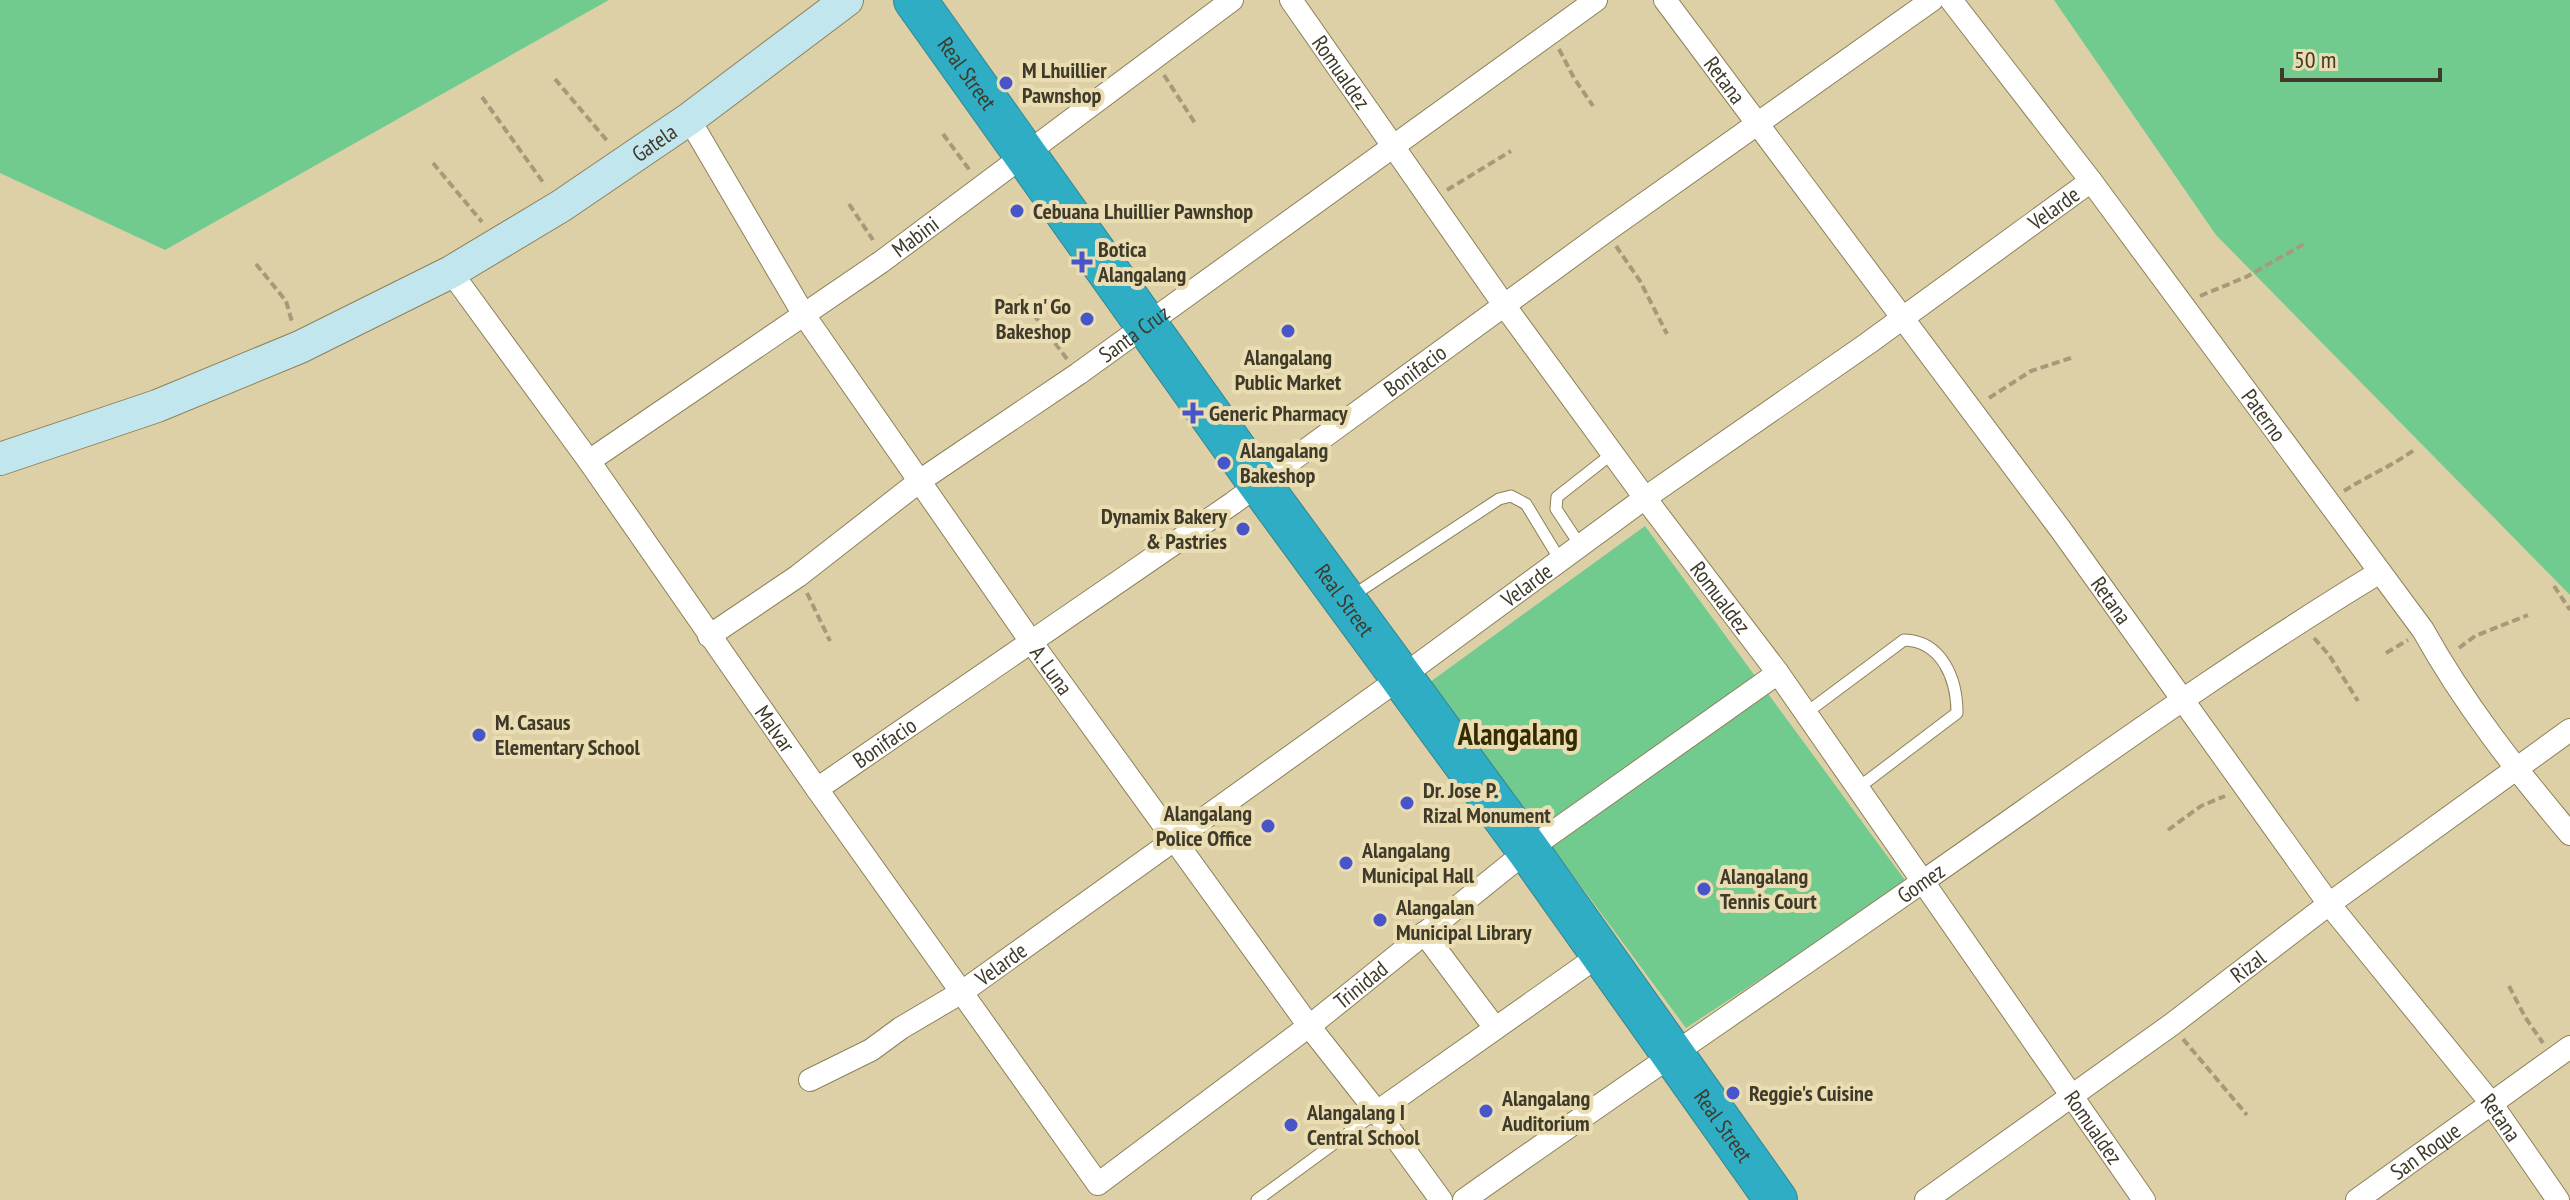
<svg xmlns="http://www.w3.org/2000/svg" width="2570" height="1200" viewBox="0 0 2570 1200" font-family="'PT Sans Narrow',sans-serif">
	<rect width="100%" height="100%" fill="#ddd0a6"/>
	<path fill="#71cb8f" d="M 0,0 L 609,0 L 165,250 L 0,173 Z
		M 2054,0 L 2570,0 L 2570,595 L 2216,235 Z
		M 1645,526 L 1907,883 L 1686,1028 L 1430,682 Z"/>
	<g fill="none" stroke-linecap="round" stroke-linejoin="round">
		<g stroke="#8d815a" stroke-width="13">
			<path id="lane" d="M 1580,545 L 1556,509 L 1557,497 L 1613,453
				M 1352,596 L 1499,499 L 1511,496 L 1526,504 L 1560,560
				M 1806,713 L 1904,640 C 1942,641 1957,679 1957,713 L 1858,788
				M 1257,1200 L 1377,1112"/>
		</g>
		<g stroke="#8d815a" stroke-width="24">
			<g id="street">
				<path id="s1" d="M 1291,0 L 1504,305 L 1645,498 L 1778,673 L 2144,1200"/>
				<path id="s2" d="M 1665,0 L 2061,530 L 2329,904 L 2491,1103 L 2558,1200"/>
				<path id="s3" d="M 1951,0 L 2091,181 L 2423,630 C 2464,704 2516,770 2570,834"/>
				<path id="s4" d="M 689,119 L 804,315 L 1032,643 L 1309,1026 L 1377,1112 L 1441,1200"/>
				<path id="s5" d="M 451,272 L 589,461 L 817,789 L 1098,1184 L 1317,1020 L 1528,850 L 1778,673"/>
				<path id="s6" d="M 589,461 L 881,262 L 1232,0"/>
				<path id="s7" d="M 709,636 L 798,576 L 921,480 L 1078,374 L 1596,0"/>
				<path id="s8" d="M 817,789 L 1233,503 L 1606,231 L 1932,0"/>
				<path d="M 1424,933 L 1495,1028"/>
				<path id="s9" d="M 810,1080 L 871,1050 L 901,1028 L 962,992 L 1400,678 L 1645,498 L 1867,344 L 2091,181"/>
				<path d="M 1377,1112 L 1601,954"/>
				<path id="s10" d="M 1464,1200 C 1617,1092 1772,987 1925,880 C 2076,775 2223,667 2380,572"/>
				<path id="s11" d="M 1926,1200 L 2171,1025 L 2329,904 L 2570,730"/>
				<path id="s12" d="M 2357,1200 L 2570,1047"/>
			</g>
		</g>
		<g stroke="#8d815a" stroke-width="34">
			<g id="secondary">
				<path id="s13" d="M 0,459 L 157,406 L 300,347 L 451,272 L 561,206 L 689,119 L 847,0"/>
			</g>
		</g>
		<g stroke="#35858e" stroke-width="44">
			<g id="highway">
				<path id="s14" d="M 915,0 L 1259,483 L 1528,850 L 1776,1200"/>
			</g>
		</g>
		<path stroke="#a59b7a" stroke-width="4" stroke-dasharray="8 4" stroke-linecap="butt" d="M 1559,49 L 1574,78 L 1593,106
			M 1164,75 L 1195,123
			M 555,79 L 609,143
			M 482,97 L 545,185
			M 943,134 L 971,172
			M 433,163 L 482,222
			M 1447,190 L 1511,151
			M 849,204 L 873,240
			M 1616,246 L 1640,281 L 1667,334
			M 256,264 L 286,301 L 292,322
			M 1019,295 L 1067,359
			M 2200,296 L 2246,277 L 2304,244
			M 1989,398 L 2031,371 L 2071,358
			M 2344,491 C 2367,476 2392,466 2414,450
			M 2554,586 L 2570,610
			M 807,593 L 830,641
			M 2314,638 L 2329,655 L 2358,701
			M 2459,648 L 2475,636 L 2528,615
			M 2386,653 L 2408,640
			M 2168,830 L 2201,806 L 2225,796
			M 2509,986 L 2525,1017 L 2543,1043
			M 2183,1039 L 2247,1115"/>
		<use href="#lane" stroke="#fff" stroke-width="11"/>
		<use href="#street" stroke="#fff" stroke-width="22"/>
		<use href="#secondary" stroke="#c1e6ee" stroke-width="32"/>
		<use href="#highway" stroke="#2fadc5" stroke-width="42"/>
	</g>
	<g fill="#4855c9" stroke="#eaddb2" stroke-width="3">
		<circle cx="1006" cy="83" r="8"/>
		<circle cx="1017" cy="211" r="8"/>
		<path d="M1078 250h8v8h8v8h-8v8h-8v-8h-8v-8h8z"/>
		<circle cx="1087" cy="319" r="8"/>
		<circle cx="1288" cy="331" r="8"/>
		<path d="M1189 401h8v8h8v8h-8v8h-8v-8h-8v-8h8z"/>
		<circle cx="1224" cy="463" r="8"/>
		<circle cx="1243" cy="529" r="8"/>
		<circle cx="479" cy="735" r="8"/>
		<circle cx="1407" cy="803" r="8"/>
		<circle cx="1268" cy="826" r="8"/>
		<circle cx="1346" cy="863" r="8"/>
		<circle cx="1704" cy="889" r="8"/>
		<circle cx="1380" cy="920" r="8"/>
		<circle cx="1733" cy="1093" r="8"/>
		<circle cx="1486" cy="1111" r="8"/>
		<circle cx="1291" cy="1125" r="8"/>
	</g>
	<g text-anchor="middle" stroke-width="8" stroke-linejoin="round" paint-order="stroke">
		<g font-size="22" font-weight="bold" fill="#3f3a29" stroke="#eaddb2" text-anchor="start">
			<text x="1022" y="78">M Lhuillier<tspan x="1022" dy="25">Pawnshop</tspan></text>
			<text x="1033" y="219">Cebuana Lhuillier Pawnshop</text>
			<text x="1098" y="257">Botica<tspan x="1098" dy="25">Alangalang</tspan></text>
			<text x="1071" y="314" text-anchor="end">Park n' Go<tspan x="1071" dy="25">Bakeshop</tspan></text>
			<text x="1288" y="365" text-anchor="middle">Alangalang<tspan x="1288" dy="25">Public Market</tspan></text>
			<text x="1209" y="421">Generic Pharmacy</text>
			<text x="1240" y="458">Alangalang<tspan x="1240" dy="25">Bakeshop</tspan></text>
			<text x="1227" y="524" text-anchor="end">Dynamix Bakery<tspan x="1227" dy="25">&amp; Pastries</tspan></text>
			<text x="495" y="730">M. Casaus<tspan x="495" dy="25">Elementary School</tspan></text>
			<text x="1423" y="798">Dr. Jose P.<tspan x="1423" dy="25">Rizal Monument</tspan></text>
			<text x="1252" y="821" text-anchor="end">Alangalang<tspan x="1252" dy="25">Police Office</tspan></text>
			<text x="1362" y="858">Alangalang<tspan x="1362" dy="25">Municipal Hall</tspan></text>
			<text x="1720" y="884">Alangalang<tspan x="1720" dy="25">Tennis Court</tspan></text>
			<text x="1396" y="915">Alangalan<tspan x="1396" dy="25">Municipal Library</tspan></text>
			<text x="1749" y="1101">Reggie's Cuisine</text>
			<text x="1502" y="1106">Alangalang<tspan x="1502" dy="25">Auditorium</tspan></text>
			<text x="1307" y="1120">Alangalang I<tspan x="1307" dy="25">Central School</tspan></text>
		</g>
		<g font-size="22" fill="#3f3a29" stroke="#eaddb2">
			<text dy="8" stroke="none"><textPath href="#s1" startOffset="88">Romualdez</textPath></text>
			<text dy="8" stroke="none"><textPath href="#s14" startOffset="90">Real Street</textPath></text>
			<text dy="8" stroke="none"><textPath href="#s2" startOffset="100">Retana</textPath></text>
			<text dy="8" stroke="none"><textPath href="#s13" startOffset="730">Gatela</textPath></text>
			<text dy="8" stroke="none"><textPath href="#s9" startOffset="1520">Velarde</textPath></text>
			<text dy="8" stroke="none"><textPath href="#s6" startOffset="396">Mabini</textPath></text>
			<text dy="8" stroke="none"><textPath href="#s7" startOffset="522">Santa Cruz</textPath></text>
			<text dy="8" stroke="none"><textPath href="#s8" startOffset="730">Bonifacio</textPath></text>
			<text dy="8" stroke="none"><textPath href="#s3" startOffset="520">Paterno</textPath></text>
			<text dy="8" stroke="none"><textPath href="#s9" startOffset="872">Velarde</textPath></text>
			<text dy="8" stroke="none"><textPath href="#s1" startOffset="736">Romualdez</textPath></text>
			<text dy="8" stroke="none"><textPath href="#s14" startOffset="738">Real Street</textPath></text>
			<text dy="8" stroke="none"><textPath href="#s2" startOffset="748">Retana</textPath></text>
			<text dy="8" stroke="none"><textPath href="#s4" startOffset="660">A. Luna</textPath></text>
			<text dy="8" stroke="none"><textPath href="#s5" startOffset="560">Malvar</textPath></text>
			<text dy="8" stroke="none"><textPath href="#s8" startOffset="82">Bonifacio</textPath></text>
			<text dy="8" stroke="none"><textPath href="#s10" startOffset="556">Gomez</textPath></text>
			<text dy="8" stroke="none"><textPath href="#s9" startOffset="224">Velarde</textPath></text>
			<text dy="8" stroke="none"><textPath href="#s11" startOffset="398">Rizal</textPath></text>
			<text dy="8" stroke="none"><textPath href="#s5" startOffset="1448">Trinidad</textPath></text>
			<text dy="8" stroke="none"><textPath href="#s2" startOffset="1396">Retana</textPath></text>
			<text dy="8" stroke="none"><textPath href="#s14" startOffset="1386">Real Street</textPath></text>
			<text dy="8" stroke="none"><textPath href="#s1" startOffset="1384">Romualdez</textPath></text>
			<text dy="8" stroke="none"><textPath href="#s12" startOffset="84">San Roque</textPath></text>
		</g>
		<g font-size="30" font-weight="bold" fill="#352b02" stroke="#eaddb2">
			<text x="1518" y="745">Alangalang</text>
		</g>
	</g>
	<path d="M2282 68v12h158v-12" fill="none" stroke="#3f3a29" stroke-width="4"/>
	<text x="2294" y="68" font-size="24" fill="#3f3a29" stroke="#eaddb2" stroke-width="6" paint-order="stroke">50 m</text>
</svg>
